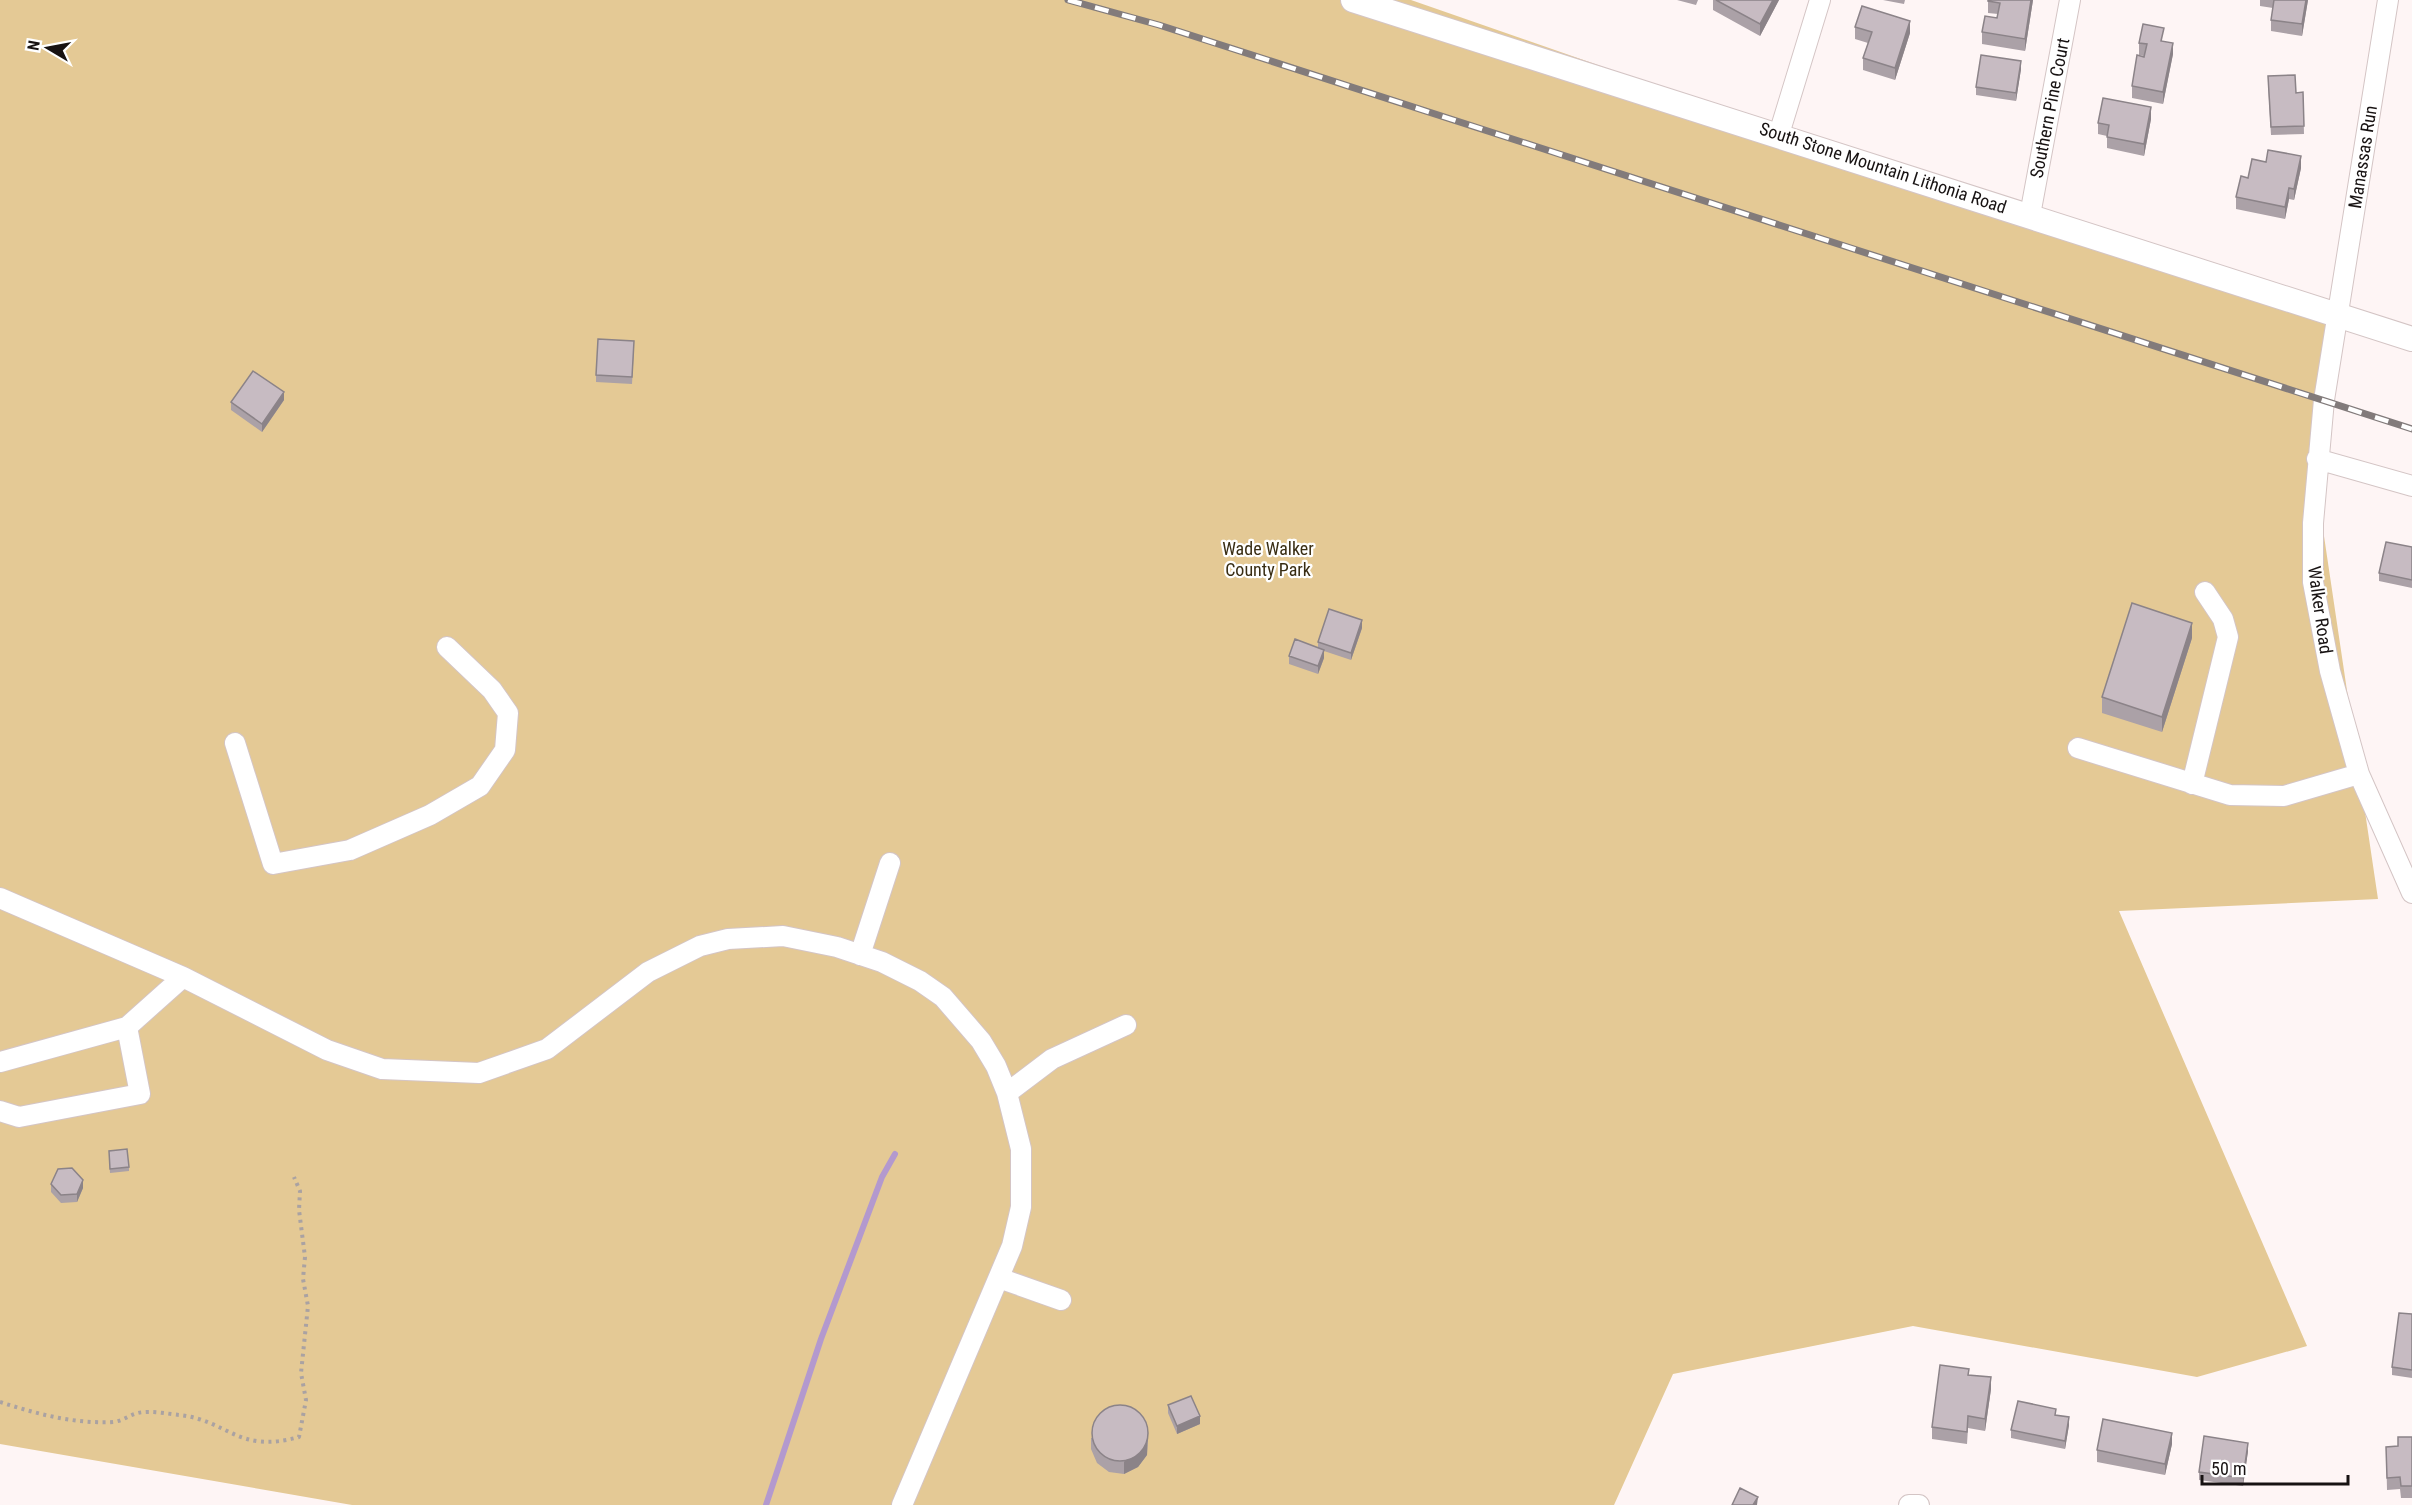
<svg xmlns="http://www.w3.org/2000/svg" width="2412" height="1505" viewBox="0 0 2412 1505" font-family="'Roboto Condensed',sans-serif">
	<rect width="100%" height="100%" fill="#fef5f5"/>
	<path fill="#e4c995" d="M 0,0 L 1411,0 L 2192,272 L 2342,316 L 2317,489 L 2378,899 L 2119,911 L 2307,1346 L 2197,1377 L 1913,1326 L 1673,1374 L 1614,1505 L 352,1505 L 0,1444 Z"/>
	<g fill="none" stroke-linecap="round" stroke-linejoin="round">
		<path stroke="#b399ce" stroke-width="6" d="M 766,1505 L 821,1339 L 882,1177 L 895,1154"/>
		<g stroke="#d4c5c5" stroke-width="22">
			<path id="minor" d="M 2388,0 L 2324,400 L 2313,523 L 2313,582 L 2330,671 L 2359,774 L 2412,893
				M 1779,134 L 1820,0
				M 2030,215 L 2070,0
				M 2317,459 L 2412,486
				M 235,743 L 273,864 L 350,850 L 430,815 L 480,786 L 505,750 L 508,713 L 492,690 L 447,647
				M 2078,748 L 2230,795 L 2284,796 L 2359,774
				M 2192,784 L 2228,637 L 2223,619 L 2205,592
				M 0,898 L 183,977 L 327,1050 L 382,1069 L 479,1073 L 547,1049 L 648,972 L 700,946 L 728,939 L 783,936 L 837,947 L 882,962 L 920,981 L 943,997 L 981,1041 L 996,1066 L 1007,1093 L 1021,1149 L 1021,1207 L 1012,1246 L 902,1505
				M 860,955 L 890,863
				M 0,1062 L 127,1027 L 183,977
				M 1007,1093 L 1052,1059 L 1126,1025
				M 0,1111 L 19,1117 L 140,1094 L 127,1027
				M 999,1278 L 1061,1300
				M 1909,1505 L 1919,1505"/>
		</g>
		<g stroke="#d4c5c5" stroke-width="26">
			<path id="major" d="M 1353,0 L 2412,339"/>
		</g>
		<path stroke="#aaa2a2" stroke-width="4" stroke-dasharray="3 4.5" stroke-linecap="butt" d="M 0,1402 C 37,1414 74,1424 113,1422 C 123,1421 129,1415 138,1413 C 150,1410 168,1414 180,1415 C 229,1421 238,1454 299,1437 L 306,1400 L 301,1373 L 308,1306 L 303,1279 L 305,1257 L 299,1210 L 300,1191 L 294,1177"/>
		<use href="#minor" stroke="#fff" stroke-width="20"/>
		<use href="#major" stroke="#fff" stroke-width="24"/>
		<g stroke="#827b7b" stroke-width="7">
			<path id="rail" d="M 1068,0 L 1159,25 L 2412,429"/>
		</g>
		<use href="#rail" stroke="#fff" stroke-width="4.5" stroke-dasharray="14" stroke-linecap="butt"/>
	</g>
	<path fill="#aba1a7" d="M 1677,0 L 1698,0 L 1696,5 Z
		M 1713,0 L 1779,0 L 1760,36 L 1713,10 Z
		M 1883,0 L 1905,0 L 1904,4 Z
		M 1988,0 L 2033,0 L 2025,51 L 1982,44 L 1982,32 L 1997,18 L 1998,14 L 1988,13 Z
		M 2260,0 L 2308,0 L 2302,36 L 2271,31 L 2271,20 L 2273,8 L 2260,6 Z
		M 1855,27 L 1910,33 L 1895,80 L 1863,70 L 1863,58 L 1868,43 L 1855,39 Z
		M 2164,41 L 2173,54 L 2163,104 L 2132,98 L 2132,86 L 2144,56 L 2139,55 L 2139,43 Z
		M 2021,69 L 2016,101 L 1976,95 L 1976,87 Z
		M 2268,84 L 2296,93 L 2303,92 L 2304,134 L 2271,135 Z
		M 2151,119 L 2144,156 L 2107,148 L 2107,136 L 2098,134 L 2098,123 Z
		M 2301,168 L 2294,200 L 2289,199 L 2285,219 L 2236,209 L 2236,197 L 2248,178 Z
		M 634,349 L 632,384 L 596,382 L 596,375 Z
		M 284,400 L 262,432 L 231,410 L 231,402 Z
		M 2412,547 L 2412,588 L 2379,581 L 2379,573 Z
		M 1362,628 L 1351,660 L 1324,651 L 1324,658 L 1318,674 L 1289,664 L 1289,656 L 1318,648 L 1318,642 Z
		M 2192,638 L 2162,732 L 2102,713 L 2102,697 Z
		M 109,1155 L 129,1167 L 129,1171 L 110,1173 Z
		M 51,1184 L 83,1188 L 77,1202 L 61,1203 L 51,1192 Z
		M 2412,1314 L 2412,1378 L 2392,1375 L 2392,1367 Z
		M 1969,1375 L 1991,1389 L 1985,1431 L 1968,1428 L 1967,1444 L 1932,1439 L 1932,1427 Z
		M 1168,1405 L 1200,1424 L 1177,1434 L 1168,1413 Z
		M 2056,1415 L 2069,1425 L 2065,1449 L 2011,1438 L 2011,1430 Z
		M 2412,1437 L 2412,1498 L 2401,1498 L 2400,1489 L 2387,1490 L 2386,1447 L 2398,1446 Z
		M 1091,1438 L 1148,1440 L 1147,1455 L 1138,1467 L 1124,1474 L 1109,1472 L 1097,1463 L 1091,1449 Z
		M 2172,1444 L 2165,1475 L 2097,1462 L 2097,1450 Z
		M 2248,1451 L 2243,1486 L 2199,1480 L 2199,1472 Z"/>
	<path fill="#8b8388" d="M 1773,0 L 1779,0 L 1760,36 L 1760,24 Z
		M 2031,0 L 2033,0 L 2025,51 L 2025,39 Z
		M 2306,0 L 2308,0 L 2302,36 L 2302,24 Z
		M 1910,21 L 1910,33 L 1895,80 L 1895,68 Z
		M 2173,43 L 2173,54 L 2163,104 L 2163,92 Z
		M 2021,61 L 2021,69 L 2016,101 L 2016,93 Z
		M 2151,107 L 2151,119 L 2144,156 L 2144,144 Z
		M 2301,156 L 2301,168 L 2294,200 L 2294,189 Z
		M 2289,188 L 2289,199 L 2285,219 L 2285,207 Z
		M 284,392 L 284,400 L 262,432 L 262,424 Z
		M 1362,620 L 1362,628 L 1351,660 L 1351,653 Z
		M 2192,623 L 2192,638 L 2162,732 L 2162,717 Z
		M 1324,650 L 1324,658 L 1318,674 L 1318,666 Z
		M 83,1180 L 83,1188 L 77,1202 L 77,1194 Z
		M 1991,1377 L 1991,1389 L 1985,1431 L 1985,1419 Z
		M 1200,1416 L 1200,1424 L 1177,1434 L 1177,1426 Z
		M 2069,1417 L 2069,1425 L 2065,1449 L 2065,1441 Z
		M 1148,1428 L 1147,1455 L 1138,1467 L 1124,1474 L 1124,1462 Z
		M 2172,1433 L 2172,1444 L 2165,1475 L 2165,1464 Z
		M 2248,1443 L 2248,1451 L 2243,1486 L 2243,1478 Z
		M 1758,1497 L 1757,1505 L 1753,1505 Z"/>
	<path fill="#c7bbc2" stroke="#8b8388" stroke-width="1.5" d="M 1716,0 L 1773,0 L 1760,24 Z
		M 1988,0 L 2031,0 L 2025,39 L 1982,32 L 1985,16 L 1997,18 L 2000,3 L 1988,1 Z
		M 2274,0 L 2306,0 L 2302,24 L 2271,20 Z
		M 1862,6 L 1910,21 L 1895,68 L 1863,58 L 1872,32 L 1855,27 Z
		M 2143,24 L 2164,28 L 2161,41 L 2173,43 L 2163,92 L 2132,86 L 2137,55 L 2144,57 L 2147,44 L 2139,43 Z
		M 1981,55 L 2021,61 L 2016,93 L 1976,87 Z
		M 2295,75 L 2296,93 L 2303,92 L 2304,126 L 2271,127 L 2268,76 Z
		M 2103,98 L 2151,107 L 2144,144 L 2107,137 L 2109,125 L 2098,123 Z
		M 2268,150 L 2301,156 L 2294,189 L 2289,188 L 2285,207 L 2236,197 L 2241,176 L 2248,178 L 2252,159 L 2266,162 Z
		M 598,339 L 634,341 L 632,377 L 596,375 Z
		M 253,371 L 284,392 L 262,424 L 231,402 Z
		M 2386,542 L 2412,547 L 2412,580 L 2379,573 Z
		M 2132,603 L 2192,623 L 2162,717 L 2102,697 Z
		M 1329,609 L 1362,620 L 1351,653 L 1318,642 Z
		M 1295,639 L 1324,650 L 1318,666 L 1289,656 Z
		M 127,1149 L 129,1167 L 110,1169 L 109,1151 Z
		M 72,1168 L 83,1180 L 77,1194 L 61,1195 L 51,1184 L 58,1169 Z
		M 2399,1313 L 2412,1314 L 2412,1370 L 2392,1367 Z
		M 1940,1365 L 1969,1369 L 1968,1375 L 1991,1377 L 1985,1419 L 1968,1416 L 1967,1432 L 1932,1427 Z
		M 1191,1396 L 1200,1416 L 1177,1426 L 1168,1405 Z
		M 2018,1401 L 2056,1409 L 2055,1415 L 2069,1417 L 2065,1441 L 2011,1430 Z
		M1092 1433a28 28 0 1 1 56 0a28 28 0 1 1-56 0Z
		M 2103,1419 L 2172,1433 L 2165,1464 L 2097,1450 Z
		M 2204,1436 L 2248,1443 L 2243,1478 L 2199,1472 Z
		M 2398,1437 L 2412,1437 L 2412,1486 L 2401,1486 L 2400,1477 L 2387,1478 L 2386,1447 L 2398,1446 Z
		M 1740,1488 L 1758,1497 L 1753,1505 L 1732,1505 Z"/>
	<g text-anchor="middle" stroke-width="4.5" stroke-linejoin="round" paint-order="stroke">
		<g font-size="18" fill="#171212" stroke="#fff">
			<text transform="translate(2050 108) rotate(-79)" y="6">Southern Pine Court</text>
			<text transform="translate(2363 157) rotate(-81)" y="6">Manassas Run</text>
			<text transform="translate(1883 168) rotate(18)" y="6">South Stone Mountain Lithonia Road</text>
			<text transform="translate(2320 610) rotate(82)" y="6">Walker Road</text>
		</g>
		<g font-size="18" fill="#392d13" stroke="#fff">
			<text x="1268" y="555">Wade Walker<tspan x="1268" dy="21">County Park</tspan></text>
		</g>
	</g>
	<g transform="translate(48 48) rotate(280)" stroke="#ffffff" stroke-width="4.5" paint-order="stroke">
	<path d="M0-4.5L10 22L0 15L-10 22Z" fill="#171212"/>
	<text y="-9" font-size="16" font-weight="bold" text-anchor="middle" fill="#171212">N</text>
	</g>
	<path d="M2202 1475v9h146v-9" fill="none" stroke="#171212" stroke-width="3"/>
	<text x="2211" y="1475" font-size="18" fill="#171212" stroke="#ffffff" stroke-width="4.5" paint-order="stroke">50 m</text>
</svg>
